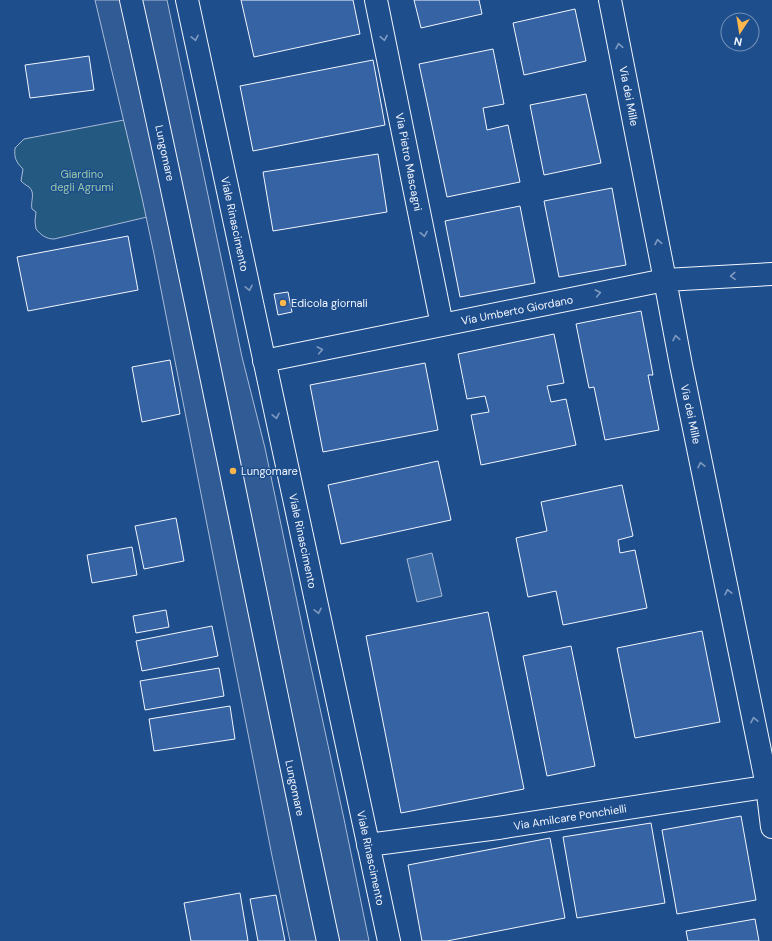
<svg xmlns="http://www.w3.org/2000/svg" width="772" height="941" viewBox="0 0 772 941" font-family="'DM Sans',sans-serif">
	<rect width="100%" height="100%" fill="#1f4e8c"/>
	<path fill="#245a82" stroke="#a8bbd7" d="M 124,120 L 147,217 L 54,239 C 46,239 41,235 36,229 L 35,221 L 36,212 L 32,209 C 30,202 36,193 29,187 C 26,185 24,184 21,181 L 23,169 C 16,162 14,158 15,148 L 24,139 Z"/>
	<path fill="#305b95" stroke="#a8bbd7" d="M 95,0 L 167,0 L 242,357 L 265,448 L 303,630 L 344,819 L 369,941 L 290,941 L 272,856 L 154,254 L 142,198 Z"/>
	<path fill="#3b69a3" stroke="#a8bbd7" d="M 432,553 L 442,596 L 417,602 L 407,559 Z"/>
	<path fill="#3563a3" stroke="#f2f6ff" d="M 241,0 L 353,0 L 360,34 L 254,57 Z
		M 414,0 L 479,0 L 482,14 L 421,28 Z
		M 575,9 L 586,61 L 524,75 L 513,23 Z
		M 493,49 L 504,104 L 483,108 L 487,130 L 508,125 L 520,182 L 447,197 L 419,64 Z
		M 89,56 L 94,90 L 30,98 L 25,65 Z
		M 373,60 L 385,125 L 253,151 L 240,86 Z
		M 586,94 L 601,163 L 544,175 L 530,105 Z
		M 378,154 L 387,212 L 273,231 L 263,172 Z
		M 612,188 L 626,265 L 559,277 L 544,201 Z
		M 520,206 L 535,283 L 460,297 L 445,221 Z
		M 128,236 L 138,290 L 28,311 L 17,257 Z
		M 288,292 L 292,312 L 278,315 L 274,294 Z
		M 641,311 L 653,375 L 648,375 L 659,430 L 605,440 L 594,387 L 589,388 L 576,324 Z
		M 554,334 L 564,383 L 547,386 L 551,402 L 566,399 L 576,445 L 481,465 L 471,415 L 489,412 L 485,396 L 467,399 L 458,354 Z
		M 170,360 L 180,414 L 142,422 L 132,367 Z
		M 425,363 L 438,430 L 323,452 L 310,385 Z
		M 438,461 L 451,520 L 341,544 L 328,485 Z
		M 622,485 L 633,536 L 618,540 L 620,553 L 635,550 L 647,608 L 563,625 L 556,591 L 528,597 L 516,538 L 547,531 L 541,502 Z
		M 176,518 L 184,561 L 144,569 L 135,526 Z
		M 132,547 L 137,575 L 92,583 L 87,555 Z
		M 166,610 L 169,627 L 136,633 L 133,616 Z
		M 488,612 L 524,789 L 401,813 L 366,636 Z
		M 212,626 L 218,656 L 142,671 L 136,641 Z
		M 702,631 L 720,722 L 635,738 L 617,648 Z
		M 571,646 L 595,766 L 547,776 L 523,656 Z
		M 219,668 L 224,696 L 145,710 L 140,681 Z
		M 230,706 L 235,739 L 154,751 L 149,719 Z
		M 741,816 L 756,900 L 677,914 L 662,830 Z
		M 651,823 L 665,903 L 577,918 L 563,837 Z
		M 550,838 L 565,918 L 447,941 L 422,941 L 408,865 Z
		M 240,893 L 248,941 L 191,941 L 184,903 Z
		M 276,895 L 285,941 L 258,941 L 250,899 Z
		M 755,919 L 759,941 L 688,941 L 686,931 Z"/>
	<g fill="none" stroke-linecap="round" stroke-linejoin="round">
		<g stroke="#f2f6ff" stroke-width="24">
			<path id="minor" d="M 131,0 C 201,313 261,628 328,941
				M 187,0 L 389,941
				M 376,0 L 442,325
				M 610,0 L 665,280 L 681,365 L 759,746 L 767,786 L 772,827
				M 264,361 L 665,280 L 772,274
				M 368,845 L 498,828 L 772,786"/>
		</g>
		<use href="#minor" stroke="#1f4e8c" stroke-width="22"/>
	</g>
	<defs><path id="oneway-chevron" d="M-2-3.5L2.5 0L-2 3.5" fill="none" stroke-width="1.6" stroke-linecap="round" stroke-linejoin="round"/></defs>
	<g stroke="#7e9ac0">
		<use href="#oneway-chevron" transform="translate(195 38) rotate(78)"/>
		<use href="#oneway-chevron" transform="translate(384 38) rotate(79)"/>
		<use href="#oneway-chevron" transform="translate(619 46) rotate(-101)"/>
		<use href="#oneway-chevron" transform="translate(424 234) rotate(79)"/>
		<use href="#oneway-chevron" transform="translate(658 242) rotate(-101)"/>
		<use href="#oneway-chevron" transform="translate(733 276) rotate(177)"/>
		<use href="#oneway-chevron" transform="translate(249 288) rotate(78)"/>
		<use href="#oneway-chevron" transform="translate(598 293) rotate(-11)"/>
		<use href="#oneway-chevron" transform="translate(676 338) rotate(-100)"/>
		<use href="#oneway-chevron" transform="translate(320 350) rotate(-11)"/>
		<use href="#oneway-chevron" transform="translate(276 416) rotate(78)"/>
		<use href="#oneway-chevron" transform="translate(701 465) rotate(-102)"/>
		<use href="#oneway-chevron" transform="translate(728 592) rotate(-102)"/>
		<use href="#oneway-chevron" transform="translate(318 611) rotate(78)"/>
		<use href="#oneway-chevron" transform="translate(754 720) rotate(-102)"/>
	</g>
	<g fill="#ffb74d" stroke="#1f4e8c" stroke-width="1.5">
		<circle cx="283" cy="303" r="4"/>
		<circle cx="233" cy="471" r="4"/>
	</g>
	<g text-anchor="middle" stroke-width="3" stroke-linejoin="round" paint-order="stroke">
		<g font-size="11" fill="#f2f6ff" stroke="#1f4e8c">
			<text transform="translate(629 96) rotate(79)" y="4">Via dei Mille</text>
			<text transform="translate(165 153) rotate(78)" y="4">Lungomare</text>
			<text transform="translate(409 162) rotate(79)" y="4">Via Pietro Mascagni</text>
			<text transform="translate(235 224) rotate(78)" y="4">Viale Rinascimento</text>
			<text transform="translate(517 310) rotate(-11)" y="4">Via Umberto Giordano</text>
			<text transform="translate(691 414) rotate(78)" y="4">Via dei Mille</text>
			<text transform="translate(303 541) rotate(78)" y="4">Viale Rinascimento</text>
			<text transform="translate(295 788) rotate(78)" y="4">Lungomare</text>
			<text transform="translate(570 817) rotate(-9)" y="4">Via Amilcare Ponchielli</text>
			<text transform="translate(371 858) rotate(78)" y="4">Viale Rinascimento</text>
		</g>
		<g font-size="11" fill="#97c8a6" stroke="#1f4e8c">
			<text x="82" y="178">Giardino<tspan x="82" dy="13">degli Agrumi</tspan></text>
		</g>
		<g font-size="11" fill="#f2f6ff" stroke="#1f4e8c" text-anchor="start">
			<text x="291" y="307">Edicola giornali</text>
			<text x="241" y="475">Lungomare</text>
		</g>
	</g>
	<g transform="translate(740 32) rotate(192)"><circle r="19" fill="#1f4e8c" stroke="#7391ba"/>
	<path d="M0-3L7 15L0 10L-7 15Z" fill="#ffb74d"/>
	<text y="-6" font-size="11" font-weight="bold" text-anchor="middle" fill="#f2f6ff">N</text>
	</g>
</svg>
